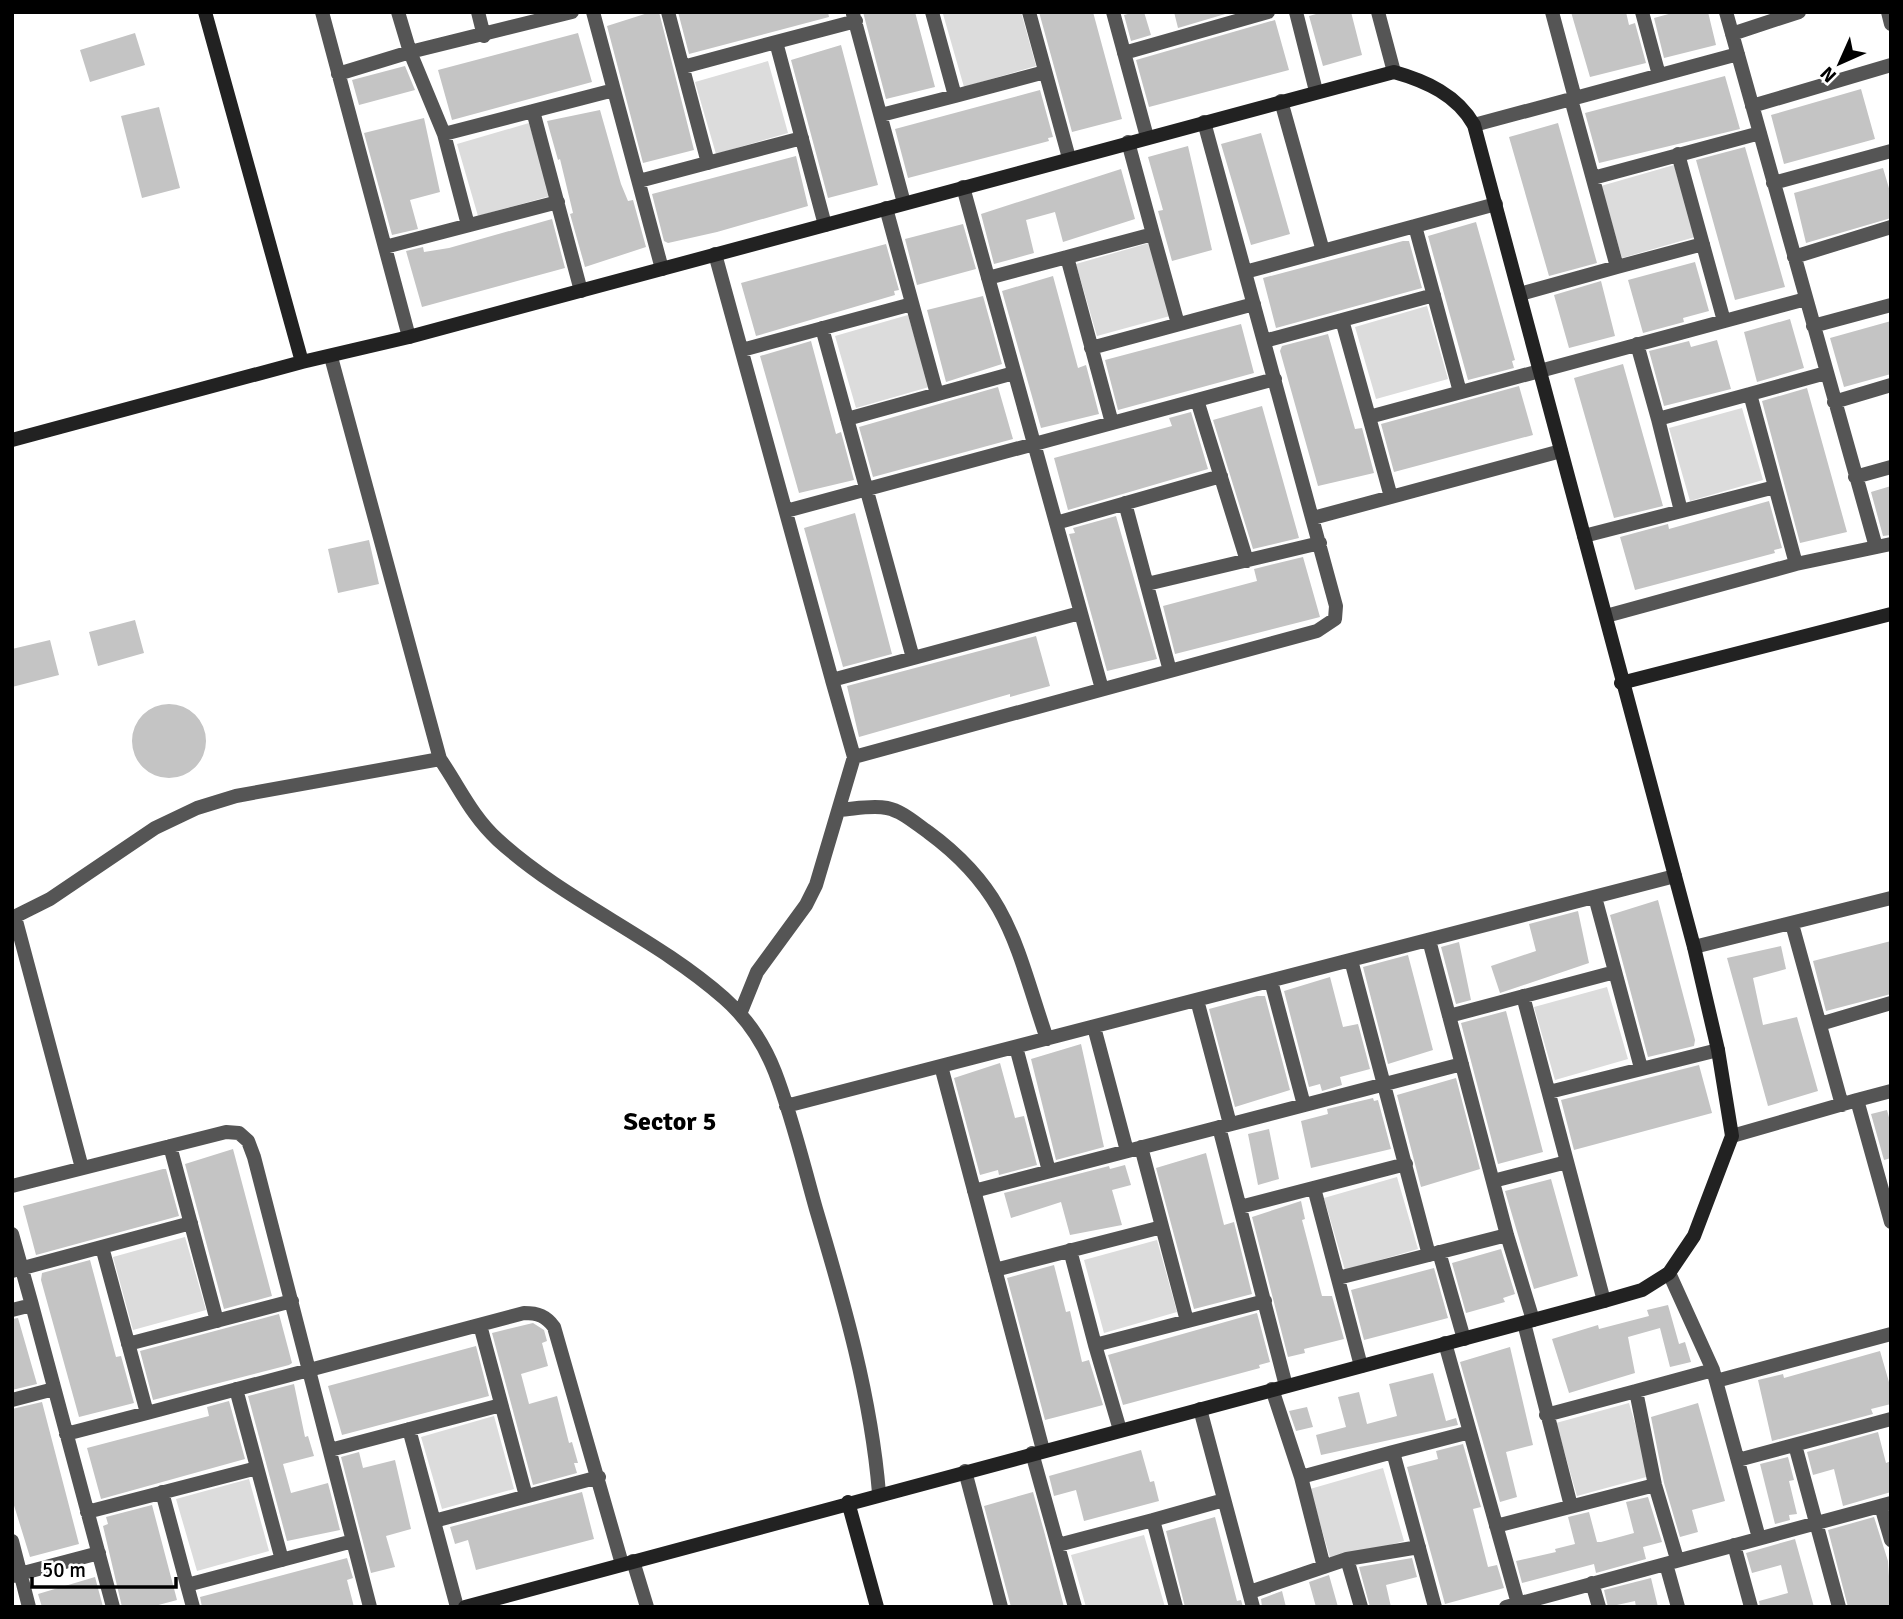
<svg xmlns="http://www.w3.org/2000/svg" width="1903" height="1619" viewBox="0 0 1903 1619" font-family="Signika,sans-serif">
	<rect width="100%" height="100%" fill="#fff"/>
	<path fill="#dcdcdc" d="M 950,12 L 1021,12 L 1036,66 L 964,87 L 943,14 Z
		M 768,61 L 788,133 L 716,154 L 695,82 Z
		M 529,123 L 550,196 L 478,216 L 457,144 Z
		M 1674,165 L 1695,237 L 1622,258 L 1601,186 Z
		M 1149,243 L 1170,316 L 1097,336 L 1076,264 Z
		M 1427,306 L 1448,379 L 1376,399 L 1355,327 Z
		M 908,315 L 929,387 L 856,408 L 835,336 Z
		M 1742,408 L 1763,480 L 1690,501 L 1669,428 Z
		M 1607,987 L 1628,1059 L 1555,1080 L 1534,1007 Z
		M 1397,1177 L 1418,1249 L 1345,1270 L 1324,1198 Z
		M 185,1237 L 206,1310 L 133,1330 L 113,1257 Z
		M 1157,1240 L 1177,1312 L 1104,1333 L 1084,1260 Z
		M 1629,1403 L 1650,1476 L 1577,1496 L 1556,1423 Z
		M 494,1416 L 514,1489 L 442,1509 L 421,1437 Z
		M 1383,1468 L 1404,1541 L 1331,1561 L 1310,1489 Z
		M 249,1479 L 269,1551 L 197,1571 L 176,1499 Z
		M 1144,1535 L 1165,1607 L 1086,1607 L 1071,1555 Z"/>
	<path fill="#c4c4c4" d="M 651,12 L 659,12 L 694,150 L 643,163 L 607,26 Z
		M 678,12 L 828,12 L 829,17 L 689,54 Z
		M 863,12 L 915,12 L 935,87 L 886,99 Z
		M 1039,12 L 1093,12 L 1122,119 L 1072,132 Z
		M 1135,12 L 1144,12 L 1151,35 L 1131,41 L 1124,15 Z
		M 1174,12 L 1232,12 L 1178,28 Z
		M 1323,12 L 1351,12 L 1362,55 L 1323,66 L 1309,16 Z
		M 1571,12 L 1626,12 L 1629,25 L 1635,23 L 1646,63 L 1590,77 Z
		M 1676,12 L 1708,12 L 1716,45 L 1664,58 L 1654,18 Z
		M 1275,20 L 1289,70 L 1149,107 L 1136,60 Z
		M 135,33 L 145,65 L 90,82 L 80,50 Z
		M 578,33 L 592,82 L 452,120 L 438,70 Z
		M 841,45 L 878,185 L 828,198 L 791,60 Z
		M 405,66 L 415,90 L 359,105 L 352,80 Z
		M 1725,76 L 1740,129 L 1599,163 L 1585,113 Z
		M 1861,89 L 1875,139 L 1784,164 L 1771,115 Z
		M 1040,90 L 1053,137 L 1048,138 L 1049,141 L 908,178 L 895,129 Z
		M 159,107 L 180,188 L 142,198 L 121,116 Z
		M 600,110 L 621,184 L 628,201 L 633,200 L 646,247 L 585,267 L 570,214 L 573,213 L 560,159 L 558,160 L 547,121 Z
		M 424,118 L 440,192 L 410,200 L 418,229 L 392,235 L 364,133 Z
		M 1558,123 L 1597,263 L 1549,276 L 1509,137 Z
		M 1261,133 L 1290,234 L 1251,245 L 1221,144 Z
		M 1188,146 L 1212,250 L 1172,261 L 1158,211 L 1163,210 L 1148,157 Z
		M 1745,147 L 1785,287 L 1735,300 L 1696,160 Z
		M 796,156 L 808,206 L 717,232 L 668,243 L 664,241 L 652,194 Z
		M 1883,168 L 1891,195 L 1891,218 L 1806,243 L 1794,193 Z
		M 1121,169 L 1135,219 L 1063,242 L 1055,212 L 1026,220 L 1034,253 L 994,264 L 981,214 Z
		M 552,219 L 565,268 L 422,307 L 406,251 L 423,247 L 424,252 L 449,248 Z
		M 1476,222 L 1515,360 L 1512,361 L 1514,368 L 1468,380 L 1428,236 Z
		M 963,224 L 976,269 L 917,285 L 905,239 Z
		M 1403,241 L 1409,241 L 1422,288 L 1276,328 L 1263,278 Z
		M 886,244 L 899,290 L 894,291 L 895,295 L 756,336 L 741,283 Z
		M 1695,262 L 1709,311 L 1683,318 L 1684,322 L 1643,333 L 1628,280 Z
		M 1053,276 L 1078,368 L 1086,365 L 1099,414 L 1041,428 L 1002,291 Z
		M 1601,281 L 1615,336 L 1569,348 L 1554,295 Z
		M 983,296 L 1002,364 L 946,382 L 927,310 Z
		M 1790,319 L 1804,368 L 1757,382 L 1744,332 Z
		M 1891,321 L 1891,374 L 1844,387 L 1830,338 Z
		M 1241,324 L 1254,373 L 1118,410 L 1105,360 Z
		M 1328,334 L 1355,429 L 1362,428 L 1374,473 L 1318,486 L 1280,351 L 1282,346 Z
		M 1717,340 L 1731,389 L 1664,406 L 1649,351 L 1689,341 L 1691,347 Z
		M 811,341 L 836,434 L 841,432 L 854,480 L 799,493 L 760,356 Z
		M 1623,364 L 1663,506 L 1614,518 L 1574,378 Z
		M 1519,386 L 1533,435 L 1394,472 L 1381,424 Z
		M 998,387 L 1013,439 L 873,477 L 859,427 Z
		M 1807,388 L 1847,532 L 1800,543 L 1762,401 Z
		M 1262,406 L 1299,538 L 1253,549 L 1213,420 Z
		M 1191,412 L 1208,469 L 1068,510 L 1054,458 L 1172,426 L 1169,418 Z
		M 1891,486 L 1891,535 L 1883,536 L 1871,492 Z
		M 1769,501 L 1782,548 L 1774,550 L 1775,553 L 1635,590 L 1620,537 L 1668,524 L 1669,529 Z
		M 855,513 L 892,654 L 843,667 L 804,528 Z
		M 1116,516 L 1157,659 L 1107,671 L 1069,534 L 1075,533 L 1073,528 Z
		M 369,540 L 379,584 L 338,593 L 328,549 Z
		M 1303,557 L 1320,617 L 1175,654 L 1163,606 L 1257,581 L 1254,569 Z
		M 135,620 L 144,653 L 98,666 L 89,632 Z
		M 1036,636 L 1050,686 L 1010,697 L 1010,694 L 859,737 L 847,686 Z
		M 50,640 L 59,675 L 12,687 L 12,649 Z
		M132 741a37 37 0 1 1 74 0a37 37 0 1 1-74 0Z
		M 1658,900 L 1695,1040 L 1694,1046 L 1648,1057 L 1610,915 Z
		M 1578,911 L 1589,963 L 1500,993 L 1491,966 L 1536,951 L 1529,924 Z
		M 1891,941 L 1891,994 L 1826,1011 L 1813,961 Z
		M 1459,942 L 1471,1000 L 1456,1004 L 1441,947 Z
		M 1781,946 L 1786,969 L 1753,978 L 1763,1025 L 1797,1017 L 1818,1091 L 1768,1106 L 1727,958 Z
		M 1408,955 L 1433,1050 L 1388,1064 L 1363,967 Z
		M 1330,977 L 1343,1027 L 1358,1024 L 1370,1069 L 1340,1077 L 1342,1085 L 1322,1091 L 1320,1084 L 1309,1087 L 1284,991 Z
		M 1257,996 L 1265,996 L 1290,1090 L 1235,1107 L 1209,1009 Z
		M 1506,1011 L 1543,1152 L 1498,1164 L 1461,1023 Z
		M 1081,1044 L 1104,1147 L 1056,1160 L 1031,1059 Z
		M 1000,1063 L 1015,1118 L 1024,1116 L 1037,1165 L 999,1175 L 998,1170 L 980,1175 L 954,1078 Z
		M 1699,1065 L 1712,1113 L 1574,1150 L 1561,1100 Z
		M 1456,1078 L 1480,1169 L 1421,1187 L 1397,1095 Z
		M 1373,1098 L 1374,1101 L 1378,1100 L 1391,1149 L 1311,1168 L 1301,1121 L 1328,1114 L 1327,1109 Z
		M 1887,1110 L 1891,1125 L 1891,1158 L 1884,1160 L 1871,1114 Z
		M 1269,1129 L 1279,1179 L 1258,1185 L 1248,1134 Z
		M 233,1149 L 272,1296 L 224,1309 L 185,1164 Z
		M 1206,1153 L 1224,1225 L 1234,1222 L 1252,1294 L 1194,1309 L 1156,1168 Z
		M 1125,1165 L 1131,1185 L 1112,1190 L 1122,1225 L 1070,1235 L 1061,1202 L 1011,1218 L 1004,1193 L 1109,1166 L 1110,1169 Z
		M 163,1169 L 166,1169 L 179,1216 L 36,1255 L 23,1206 Z
		M 1551,1179 L 1578,1276 L 1534,1289 L 1505,1191 Z
		M 1301,1201 L 1305,1219 L 1302,1220 L 1322,1296 L 1332,1296 L 1344,1339 L 1304,1349 L 1305,1353 L 1288,1357 L 1252,1217 Z
		M 1501,1249 L 1515,1294 L 1503,1298 L 1505,1302 L 1466,1313 L 1452,1263 Z
		M 90,1260 L 116,1357 L 121,1356 L 134,1403 L 79,1417 L 41,1280 L 42,1273 Z
		M 1054,1265 L 1066,1312 L 1070,1311 L 1082,1362 L 1089,1360 L 1103,1405 L 1045,1420 L 1007,1278 Z
		M 1434,1268 L 1448,1318 L 1364,1340 L 1351,1290 Z
		M 1668,1305 L 1679,1344 L 1685,1342 L 1691,1362 L 1670,1367 L 1660,1328 L 1628,1337 L 1635,1373 L 1569,1393 L 1552,1339 L 1598,1325 L 1599,1329 L 1649,1316 L 1647,1310 Z
		M 1257,1313 L 1270,1362 L 1259,1365 L 1260,1368 L 1123,1405 L 1108,1355 Z
		M 279,1314 L 292,1363 L 289,1365 L 153,1400 L 140,1351 Z
		M 18,1318 L 37,1384 L 12,1390 L 12,1319 Z
		M 533,1323 L 544,1330 L 547,1341 L 542,1343 L 548,1366 L 521,1374 L 529,1404 L 557,1396 L 569,1443 L 572,1442 L 578,1463 L 574,1463 L 577,1473 L 533,1485 L 492,1333 Z
		M 476,1346 L 489,1396 L 342,1435 L 328,1386 Z
		M 1510,1347 L 1533,1445 L 1506,1452 L 1517,1497 L 1500,1502 L 1460,1362 Z
		M 1880,1351 L 1891,1389 L 1891,1404 L 1871,1409 L 1873,1414 L 1772,1441 L 1758,1380 L 1783,1374 L 1784,1378 Z
		M 1433,1373 L 1446,1421 L 1456,1418 L 1458,1425 L 1321,1455 L 1316,1435 L 1346,1427 L 1338,1397 L 1359,1392 L 1367,1424 L 1397,1416 L 1389,1384 Z
		M 294,1384 L 305,1437 L 308,1436 L 314,1456 L 283,1464 L 291,1493 L 328,1483 L 340,1530 L 287,1541 L 248,1396 Z
		M 229,1401 L 245,1459 L 101,1499 L 87,1448 L 209,1416 L 207,1407 Z
		M 42,1402 L 79,1544 L 30,1557 L 12,1499 L 12,1409 Z
		M 1698,1403 L 1725,1501 L 1692,1510 L 1698,1532 L 1680,1537 L 1664,1483 L 1651,1417 Z
		M 1307,1407 L 1313,1427 L 1296,1431 L 1289,1411 Z
		M 1878,1432 L 1886,1463 L 1891,1461 L 1891,1492 L 1843,1506 L 1834,1469 L 1813,1475 L 1807,1452 Z
		M 1463,1444 L 1481,1507 L 1473,1509 L 1488,1567 L 1497,1565 L 1504,1588 L 1445,1604 L 1407,1467 L 1438,1459 L 1436,1451 Z
		M 1141,1450 L 1150,1482 L 1154,1481 L 1159,1501 L 1084,1521 L 1076,1490 L 1054,1496 L 1049,1476 Z
		M 359,1452 L 363,1468 L 395,1460 L 411,1529 L 386,1536 L 395,1567 L 371,1573 L 341,1457 Z
		M 1788,1457 L 1794,1480 L 1789,1481 L 1797,1514 L 1789,1515 L 1790,1520 L 1775,1524 L 1760,1464 Z
		M 582,1492 L 594,1539 L 476,1570 L 468,1540 L 455,1544 L 450,1527 Z
		M 1033,1492 L 1044,1531 L 1064,1607 L 1011,1607 L 984,1506 Z
		M 1648,1497 L 1662,1542 L 1643,1547 L 1646,1559 L 1596,1573 L 1594,1564 L 1522,1583 L 1516,1561 L 1556,1552 L 1555,1549 L 1575,1544 L 1568,1517 L 1589,1512 L 1597,1542 L 1601,1542 L 1634,1533 L 1626,1502 Z
		M 152,1505 L 177,1600 L 151,1607 L 122,1607 L 103,1526 L 108,1524 L 106,1517 Z
		M 1215,1517 L 1237,1601 L 1241,1600 L 1243,1607 L 1185,1607 L 1166,1531 Z
		M 1874,1517 L 1888,1561 L 1891,1607 L 1848,1607 L 1828,1530 Z
		M 1795,1539 L 1814,1607 L 1760,1607 L 1759,1601 L 1788,1593 L 1781,1565 L 1752,1573 L 1746,1553 Z
		M 347,1558 L 353,1578 L 347,1580 L 354,1607 L 202,1607 L 200,1597 Z
		M 1412,1558 L 1417,1577 L 1386,1585 L 1391,1607 L 1370,1607 L 1359,1567 Z
		M 1329,1575 L 1338,1607 L 1316,1607 L 1309,1582 Z
		M 95,1577 L 103,1607 L 42,1607 L 38,1594 Z
		M 1651,1578 L 1658,1607 L 1636,1607 L 1635,1601 L 1608,1607 L 1604,1590 Z
		M 1282,1591 L 1286,1607 L 1262,1607 L 1261,1599 Z"/>
	<g fill="none" stroke-linecap="round" stroke-linejoin="round">
		<path stroke="#555" stroke-width="14" d="M 322,12 L 409,337
			M 398,12 L 410,52 L 444,134 L 468,225
			M 478,12 L 484,36
			M 593,12 L 662,269
			M 668,12 L 708,163
			M 1029,12 L 1069,158
			M 1113,12 L 1147,137
			M 1296,12 L 1316,91
			M 1378,12 L 1394,72
			M 1642,12 L 1659,75
			M 1726,12 L 1876,547
			M 1888,12 L 1891,24
			M 853,14 L 904,203
			M 1732,34 L 1799,12
			M 1124,53 L 1268,12
			M 683,67 L 776,42
			M 338,74 L 410,52 L 572,12
			M 955,96 L 1045,72
			M 1575,98 L 1738,54
			M 1281,101 L 1323,251
			M 1752,106 L 1891,65
			M 881,115 L 955,96 L 932,12
			M 1474,125 L 1575,98 L 1552,12
			M 444,134 L 533,111
			M 1128,142 L 1153,234
			M 1678,154 L 1724,321
			M 1593,178 L 1760,133
			M 639,181 L 802,138
			M 1773,183 L 1891,151
			M 963,187 L 1102,689
			M 886,208 L 937,394
			M 825,225 L 776,42 L 856,21
			M 385,247 L 558,202
			M 715,254 L 832,680
			M 1067,257 L 1153,234 L 1178,324
			M 1794,257 L 1891,227
			M 1617,267 L 1703,244
			M 1245,272 L 1415,226
			M 988,278 L 1067,257 L 1112,423
			M 581,291 L 533,111 L 614,90
			M 1520,294 L 1617,267 L 1571,99
			M 1342,320 L 1434,295
			M 1813,326 L 1891,305
			M 822,328 L 913,658
			M 1264,341 L 1342,320 L 1369,417
			M 1637,344 L 1658,419 L 1750,394 L 1796,564 L 1891,544
			M 1091,348 L 1254,304
			M 742,350 L 912,304
			M 331,357 L 440,759 C 460,788 471,815 498,840 C 566,902 655,937 724,998 C 747,1018 764,1044 775,1072 C 792,1116 803,1163 816,1209 C 844,1303 871,1396 879,1493
			M 1460,392 L 1415,226 L 1496,204
			M 1750,394 L 1826,373
			M 1197,400 L 1247,561
			M 1834,402 L 1891,385
			M 847,419 L 1014,373
			M 1658,419 L 1681,511
			M 1855,477 L 1891,467
			M 1391,497 L 1561,451
			M 1125,503 L 1170,671 L 1317,631 L 1335,619 L 1336,606 L 1204,122
			M 786,511 L 1275,379
			M 1313,518 L 1391,497 L 1369,417 L 1806,299
			M 1056,523 L 1221,476
			M 1584,536 L 1775,487
			M 1147,584 L 1320,543
			M 1080,613 L 832,680 L 854,757 L 1170,671
			M 1606,616 L 1796,564
			M 839,810 C 855,809 871,805 887,808 C 902,811 915,823 928,832 C 1010,892 1016,948 1047,1039
			M 1595,897 L 1641,1068
			M 15,917 L 82,1168
			M 12,918 L 50,899 L 155,828 L 197,808 L 236,796 L 440,759
			M 1792,924 L 1842,1105
			M 1429,940 L 1507,1235 L 1533,1320
			M 1694,947 L 1891,898
			M 1351,960 L 1429,1255
			M 1271,981 L 1304,1105
			M 1523,996 L 1604,1301
			M 1197,1000 L 1230,1124
			M 740,1014 L 757,972 L 806,905 L 816,885 L 854,757
			M 1449,1016 L 1615,972
			M 1820,1024 L 1891,1003
			M 1094,1027 L 1127,1151
			M 1016,1047 L 1049,1171
			M 941,1066 L 1043,1450
			M 1549,1092 L 1718,1050
			M 1857,1100 L 1891,1091
			M 786,1106 L 1675,876
			M 1219,1127 L 1286,1386
			M 1732,1136 L 1857,1100 L 1891,1222
			M 170,1146 L 217,1321
			M 1141,1147 L 1187,1321
			M 1493,1181 L 1567,1162
			M 12,1186 L 226,1132 L 239,1133 L 248,1141 L 254,1157 L 370,1607
			M 1314,1188 L 1361,1366
			M 974,1191 L 1462,1064
			M 1240,1207 L 1406,1164
			M 12,1234 L 32,1305
			M 1070,1250 L 1095,1345
			M 1439,1252 L 1464,1339
			M 995,1270 L 1162,1227
			M 12,1271 L 191,1223
			M 1669,1273 L 1713,1370 L 1759,1538
			M 1338,1278 L 1507,1235
			M 12,1310 L 32,1305 L 113,1607
			M 1524,1323 L 1571,1506
			M 480,1325 L 526,1496
			M 1445,1343 L 1519,1607
			M 128,1344 L 292,1301
			M 1716,1381 L 1891,1334
			M 236,1389 L 282,1560
			M 1272,1389 L 1301,1477 L 1324,1567
			M 12,1400 L 54,1389
			M 1200,1409 L 1253,1607
			M 147,1413 L 524,1313 C 538,1313 546,1316 554,1327 L 622,1564
			M 1546,1415 L 1636,1391
			M 409,1429 L 457,1607
			M 1120,1430 L 1095,1345 L 1265,1301
			M 66,1434 L 147,1413 L 102,1247
			M 1795,1445 L 1839,1607
			M 330,1450 L 501,1405
			M 1032,1453 L 1075,1607
			M 1738,1460 L 1891,1419
			M 965,1471 L 1001,1607
			M 1301,1477 L 1393,1452
			M 162,1492 L 187,1585
			M 1881,1506 L 1891,1540
			M 87,1512 L 257,1468
			M 434,1521 L 599,1477
			M 1496,1526 L 1655,1485
			M 12,1541 L 29,1607
			M 1058,1545 L 1153,1520
			M 1734,1545 L 1751,1607
			M 1347,1559 L 1361,1607
			M 1677,1559 L 1655,1485 L 1636,1391 L 1713,1370
			M 633,1561 L 647,1607
			M 1666,1564 L 1678,1607
			M 12,1576 L 99,1553
			M 1592,1583 L 1599,1607
			M 1250,1592 L 1347,1559 L 1419,1547
			M 193,1607 L 187,1585 L 353,1541
			M 1176,1607 L 1153,1520 L 1224,1500
			M 1435,1607 L 1393,1452 L 1470,1432
			M 1506,1607 L 1891,1503"/>
		<path stroke="#222" stroke-width="14" d="M 205,12 L 302,362
			M 12,440 L 302,362 L 409,337 L 1394,72 C 1426,81 1457,95 1474,125 L 1694,947 L 1718,1050 L 1732,1136 L 1694,1236 L 1669,1273 L 1642,1290 L 1604,1301 L 465,1607
			M 1621,683 L 1891,614
			M 848,1502 L 877,1607"/>
	</g>
	<g text-anchor="middle" stroke-width="5" stroke-linejoin="round" paint-order="stroke">
		<g font-size="26" font-weight="bold" fill="#000" stroke="#fff">
			<text x="670" y="1130">Sector 5</text>
		</g>
	</g>
	<rect width="1903" height="1619" fill="none" stroke="#000000" stroke-width="28"/>
	<g transform="translate(1840 63) rotate(225)" stroke="#ffffff" stroke-width="5" paint-order="stroke">
	<path d="M0-5L12 26L0 18L-12 26Z" fill="#000000"/>
	<text y="-10" font-size="19" font-weight="bold" text-anchor="middle" fill="#000000">N</text>
	</g>
	<path d="M32 1577v10h144v-10" fill="none" stroke="#000000" stroke-width="3.5"/>
	<text x="42" y="1577" font-size="21" fill="#000000" stroke="#ffffff" stroke-width="5" paint-order="stroke">50 m</text>
</svg>
